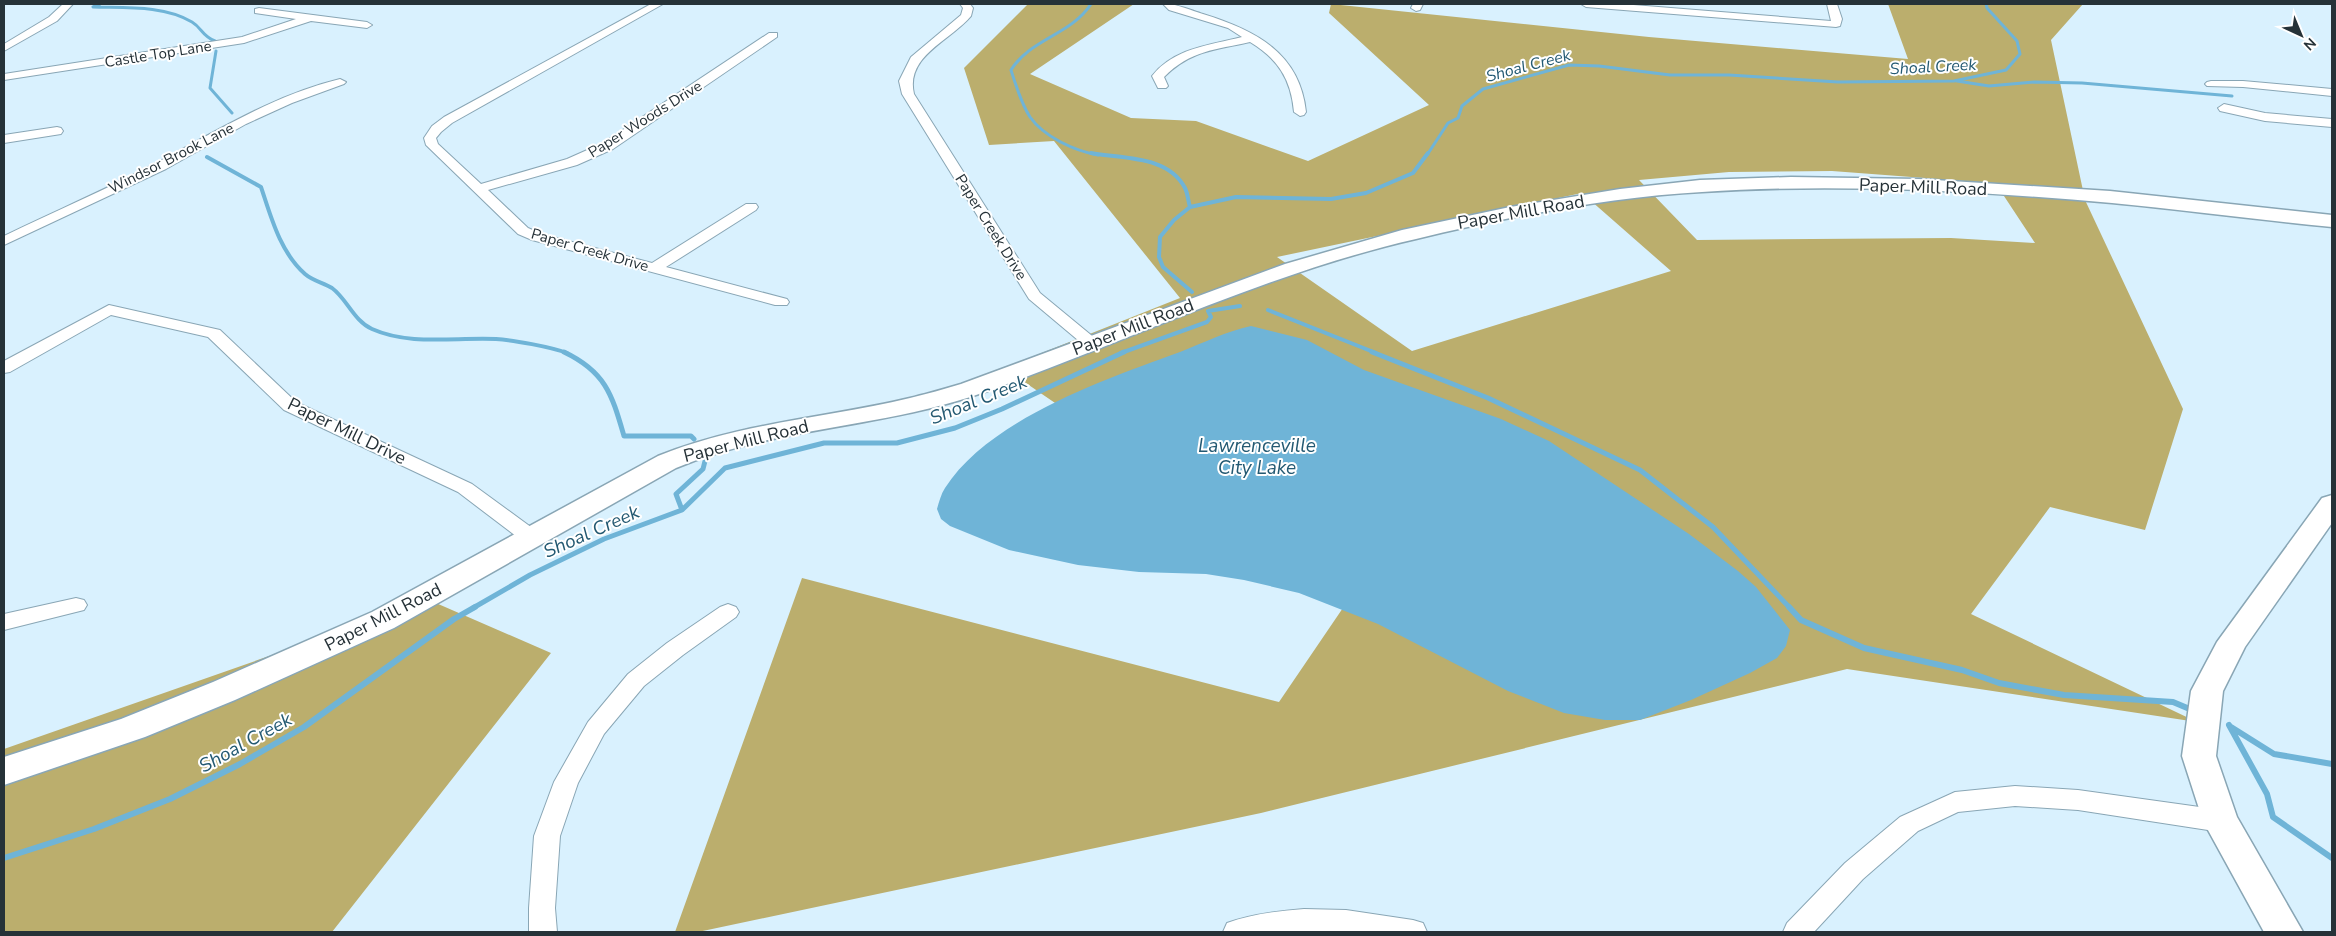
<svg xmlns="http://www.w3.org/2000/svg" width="2336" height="936" viewBox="0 0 2336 936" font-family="'Nunito Sans',sans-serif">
	<rect width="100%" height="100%" fill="#d9f1fe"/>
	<path fill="#bbae6d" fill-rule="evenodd" d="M 1028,4 L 1134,4 L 1030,74 L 1131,118 L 1196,121 L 1308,161 L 1429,105 L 1329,13 L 1331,4 L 1649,37 L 1908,59 L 1888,4 L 2083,4 L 2051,40 L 2085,200 L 2183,409 L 2145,530 L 2050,507 L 1971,614 L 2197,722 L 1847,669 L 1261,813 L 698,932 L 675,932 L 802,578 L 1279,702 L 1415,502 L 1058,405 L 1004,368 L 1180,298 L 1054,141 L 989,145 L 964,68 ZM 1832,171 L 1991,183 L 2002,193 L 2035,243 L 1951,238 L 1697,240 L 1639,180 L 1729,172 ZM 1582,193 L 1671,271 L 1412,351 L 1277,257 Z
		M 429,600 L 551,653 L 332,932 L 4,932 L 4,749 Z"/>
	<path fill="#6fb4d7" d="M 1251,326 L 1307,340 L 1364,370 L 1501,419 L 1549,441 L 1689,534 L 1738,571 L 1756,587 L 1790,630 L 1786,646 L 1777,658 L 1750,673 L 1691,700 L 1640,720 L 1605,720 L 1564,713 L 1508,691 L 1378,624 L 1299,593 L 1244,580 L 1206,574 L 1139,572 L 1078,565 L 1009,550 L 950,526 L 941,519 L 937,509 C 939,502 941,494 945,488 C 989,419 1106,379 1180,352 C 1203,343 1227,331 1251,326 Z"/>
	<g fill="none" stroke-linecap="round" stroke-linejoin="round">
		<path stroke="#6fb4d7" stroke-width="3" d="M 100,4 L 93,7 C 124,8 164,5 192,22 C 202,28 202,36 215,41
			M 1091,4 C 1071,35 1030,39 1011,70 C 1016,86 1021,103 1030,117 C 1044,137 1075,151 1098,155
			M 216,51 L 210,88 L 232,113
			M 1957,81 L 1989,86 L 2034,82 L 2082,83 L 2232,96
			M 1427,155 L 1448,123 L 1458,118 L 1462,106 L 1483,89 L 1569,65 L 1599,66 L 1670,75 L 1729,75 L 1838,82 L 1954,81 L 2006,70 L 2020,54 L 2017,41 L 1987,8 L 1986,4"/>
		<path stroke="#6fb4d7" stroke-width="4" d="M 1091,153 C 1122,159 1168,155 1185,188 C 1188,194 1188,201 1190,207
			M 207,157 L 261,187 C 271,217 280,252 305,274 C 313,281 324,283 332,288 C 347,299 354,321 372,329 C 410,346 455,337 496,339 C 513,340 551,347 567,353
			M 1192,292 L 1163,267 L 1159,257 L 1160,237 L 1174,220 L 1190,207 L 1236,197 L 1331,199 L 1366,193 L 1413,173 L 1428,153
			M 1268,310 L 1376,353
			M 1121,353 L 1207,322 L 1211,317 L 1208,311 L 1240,306"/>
		<path stroke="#6fb4d7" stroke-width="5" d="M 564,352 C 606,372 612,395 624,436 L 691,436 L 694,439
			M 1372,352 L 1488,398 L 1640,470 L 1713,527 L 1790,608
			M 682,510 L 676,494 L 703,469 L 706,457
			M 473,608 L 530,575 L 604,539 L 682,510 L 725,468 L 824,443 L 897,443 L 955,428 L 1002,409 L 1124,352"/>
		<path stroke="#6fb4d7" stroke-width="6" d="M 1789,607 L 1801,620 L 1864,648 L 1962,670 L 1999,683 L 2064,695 L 2173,702 L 2192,710
			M 2229,725 L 2267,794 L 2273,817 L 2332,858
			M 2231,727 L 2274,754 L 2332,764
			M 4,858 L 94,829 L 170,799 L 240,764 L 304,727 L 454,619 L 475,607"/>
		<g stroke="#89a6b5" stroke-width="2">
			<path id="street" d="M 63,4 L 73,4 L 57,21 L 4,51 L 4,44 L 49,17 Z
				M 651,4 L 663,4 L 452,123 L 441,132 L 436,138 L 438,144 L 481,184 L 567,159 L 603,143 L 769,33 L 777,33 L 777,37 L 613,149 L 577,165 L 488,190 L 528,228 L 542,234 L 652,263 L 746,204 L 756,204 L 758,207 L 756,210 L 666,267 L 787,299 L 789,302 L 787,305 L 775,305 L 532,240 L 518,234 L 426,145 L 424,138 L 432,126 L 444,117 Z
				M 960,4 L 970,4 L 973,8 L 971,16 C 950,41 905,56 914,94 L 1040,293 L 1097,340 L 1099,343 L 1097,346 L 1085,346 L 1029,299 L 902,94 L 899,81 L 911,57 L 961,15 L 963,8 Z
				M 1163,4 C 1176,3 1190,10 1203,14 C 1255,30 1300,53 1306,112 L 1304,115 L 1300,116 L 1294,112 C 1291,79 1278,59 1250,42 C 1215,50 1191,50 1164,77 L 1168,86 L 1166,88 L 1158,88 L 1152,76 C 1174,48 1210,45 1242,37 L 1228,28 L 1169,10 Z
				M 1413,4 L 1423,4 L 1420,10 L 1416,11 L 1411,8 Z
				M 1581,4 L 1621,4 L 1831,21 L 1827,4 L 1837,4 L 1842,19 L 1840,26 L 1836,27 L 1586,7 Z
				M 259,8 L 367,22 L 372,25 L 367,28 L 311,21 L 244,43 L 4,80 L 4,74 L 242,37 L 296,19 L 255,13 L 255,9 Z
				M 340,79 L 346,82 L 344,84 L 292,103 L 246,124 L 166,169 L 4,245 L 4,236 C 55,211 108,189 158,162 C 217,131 274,95 340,79 Z
				M 2211,81 L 2243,81 L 2332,89 L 2332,96 L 2243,87 L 2207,86 L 2205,84 L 2207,82 Z
				M 2224,104 L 2265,113 L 2332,119 L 2332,127 L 2265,121 L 2220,111 L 2218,108 Z
				M 57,127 L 61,128 L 63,131 L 61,134 L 4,143 L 4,135 Z
				M 109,305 L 220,330 L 296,402 L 472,484 L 539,533 L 542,538 L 539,543 L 532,545 L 525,543 L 458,492 L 284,410 L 208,337 L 111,315 L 10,372 L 4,373 L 4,361 Z
				M 76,598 L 84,600 L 87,605 L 84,610 L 4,630 L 4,614 Z
				M 728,604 L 736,607 L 739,612 L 736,617 L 683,655 L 644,686 L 604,734 L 578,783 L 560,836 L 555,908 L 557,932 L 529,932 L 529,908 L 534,836 L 554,782 L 588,722 L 628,674 L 667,643 L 720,607 Z
				M 2015,786 L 2078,790 L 2221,810 L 2230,814 L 2234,821 L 2230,828 L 2221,832 L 2078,810 L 2015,806 L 1958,812 L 1918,831 L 1863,879 L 1814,932 L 1783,932 L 1787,923 L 1845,863 L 1900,817 L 1955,792 Z
				M 1304,909 L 1346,910 L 1413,920 L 1423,923 L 1427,932 L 1223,932 L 1227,923 C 1252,914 1278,911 1304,909 Z"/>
		</g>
		<g stroke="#89a6b5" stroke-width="3">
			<path id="secondary" d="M 1791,177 L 1919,179 L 2110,191 L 2332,215 L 2332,227 C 2259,220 2185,210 2112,203 C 1977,191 1838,183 1702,192 C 1610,197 1507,217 1416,239 C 1267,273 1127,342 982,393 C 883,428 774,427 676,468 L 394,628 L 235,700 L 145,737 L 4,785 L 4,757 L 121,719 L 213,682 L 372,612 L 658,456 C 739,423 826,418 910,398 C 927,394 944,389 961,384 L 1285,264 L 1402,230 L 1510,207 L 1620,189 L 1700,180 Z
				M 2332,495 L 2332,523 L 2245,647 L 2223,691 L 2216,756 L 2237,817 L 2303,932 L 2264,932 L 2203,821 L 2182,756 L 2191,691 L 2217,642 L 2322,498 Z"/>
		</g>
		<use href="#street" fill="#fff" fill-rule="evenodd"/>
		<use href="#secondary" fill="#fff" fill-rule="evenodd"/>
	</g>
	<g text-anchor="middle" stroke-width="4" stroke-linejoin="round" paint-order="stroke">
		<g font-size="15" fill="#263238" stroke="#fff">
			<text transform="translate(158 54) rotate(-9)" y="5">Castle Top Lane</text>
			<text transform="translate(645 119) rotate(-32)" y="5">Paper Woods Drive</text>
			<text transform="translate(171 158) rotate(-27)" y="5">Windsor Brook Lane</text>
			<text transform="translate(991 227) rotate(58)" y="5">Paper Creek Drive</text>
			<text transform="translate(590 250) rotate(16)" y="5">Paper Creek Drive</text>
		</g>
		<g font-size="16" font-style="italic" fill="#235972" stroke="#fff">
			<text transform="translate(1528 65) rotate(-15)" y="6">Shoal Creek</text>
			<text transform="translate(1933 66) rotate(-3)" y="6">Shoal Creek</text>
		</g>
		<g font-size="18" fill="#263238" stroke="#fff">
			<text transform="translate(1923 187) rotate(2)" y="6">Paper Mill Road</text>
			<text transform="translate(1521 212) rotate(-10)" y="6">Paper Mill Road</text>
			<text transform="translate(1133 327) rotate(-21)" y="6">Paper Mill Road</text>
			<text transform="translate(347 431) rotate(26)" y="6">Paper Mill Drive</text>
			<text transform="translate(746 441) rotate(-14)" y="6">Paper Mill Road</text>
			<text transform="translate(383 617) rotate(-27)" y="6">Paper Mill Road</text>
		</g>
		<g font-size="19" font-style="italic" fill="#235972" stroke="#fff">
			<text transform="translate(978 399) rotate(-22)" y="7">Shoal Creek</text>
			<text x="1257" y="452">Lawrenceville<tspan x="1257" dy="22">City Lake</tspan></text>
			<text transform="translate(591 531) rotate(-24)" y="7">Shoal Creek</text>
			<text transform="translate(245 742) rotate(-29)" y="7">Shoal Creek</text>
		</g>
	</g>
	<rect width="2336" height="936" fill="none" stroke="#263238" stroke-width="10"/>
	<g transform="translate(2301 35) rotate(136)" stroke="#ffffff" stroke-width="4" paint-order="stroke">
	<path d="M0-4L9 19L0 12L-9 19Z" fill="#263238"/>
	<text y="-8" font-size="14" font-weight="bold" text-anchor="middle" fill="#263238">N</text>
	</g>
</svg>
